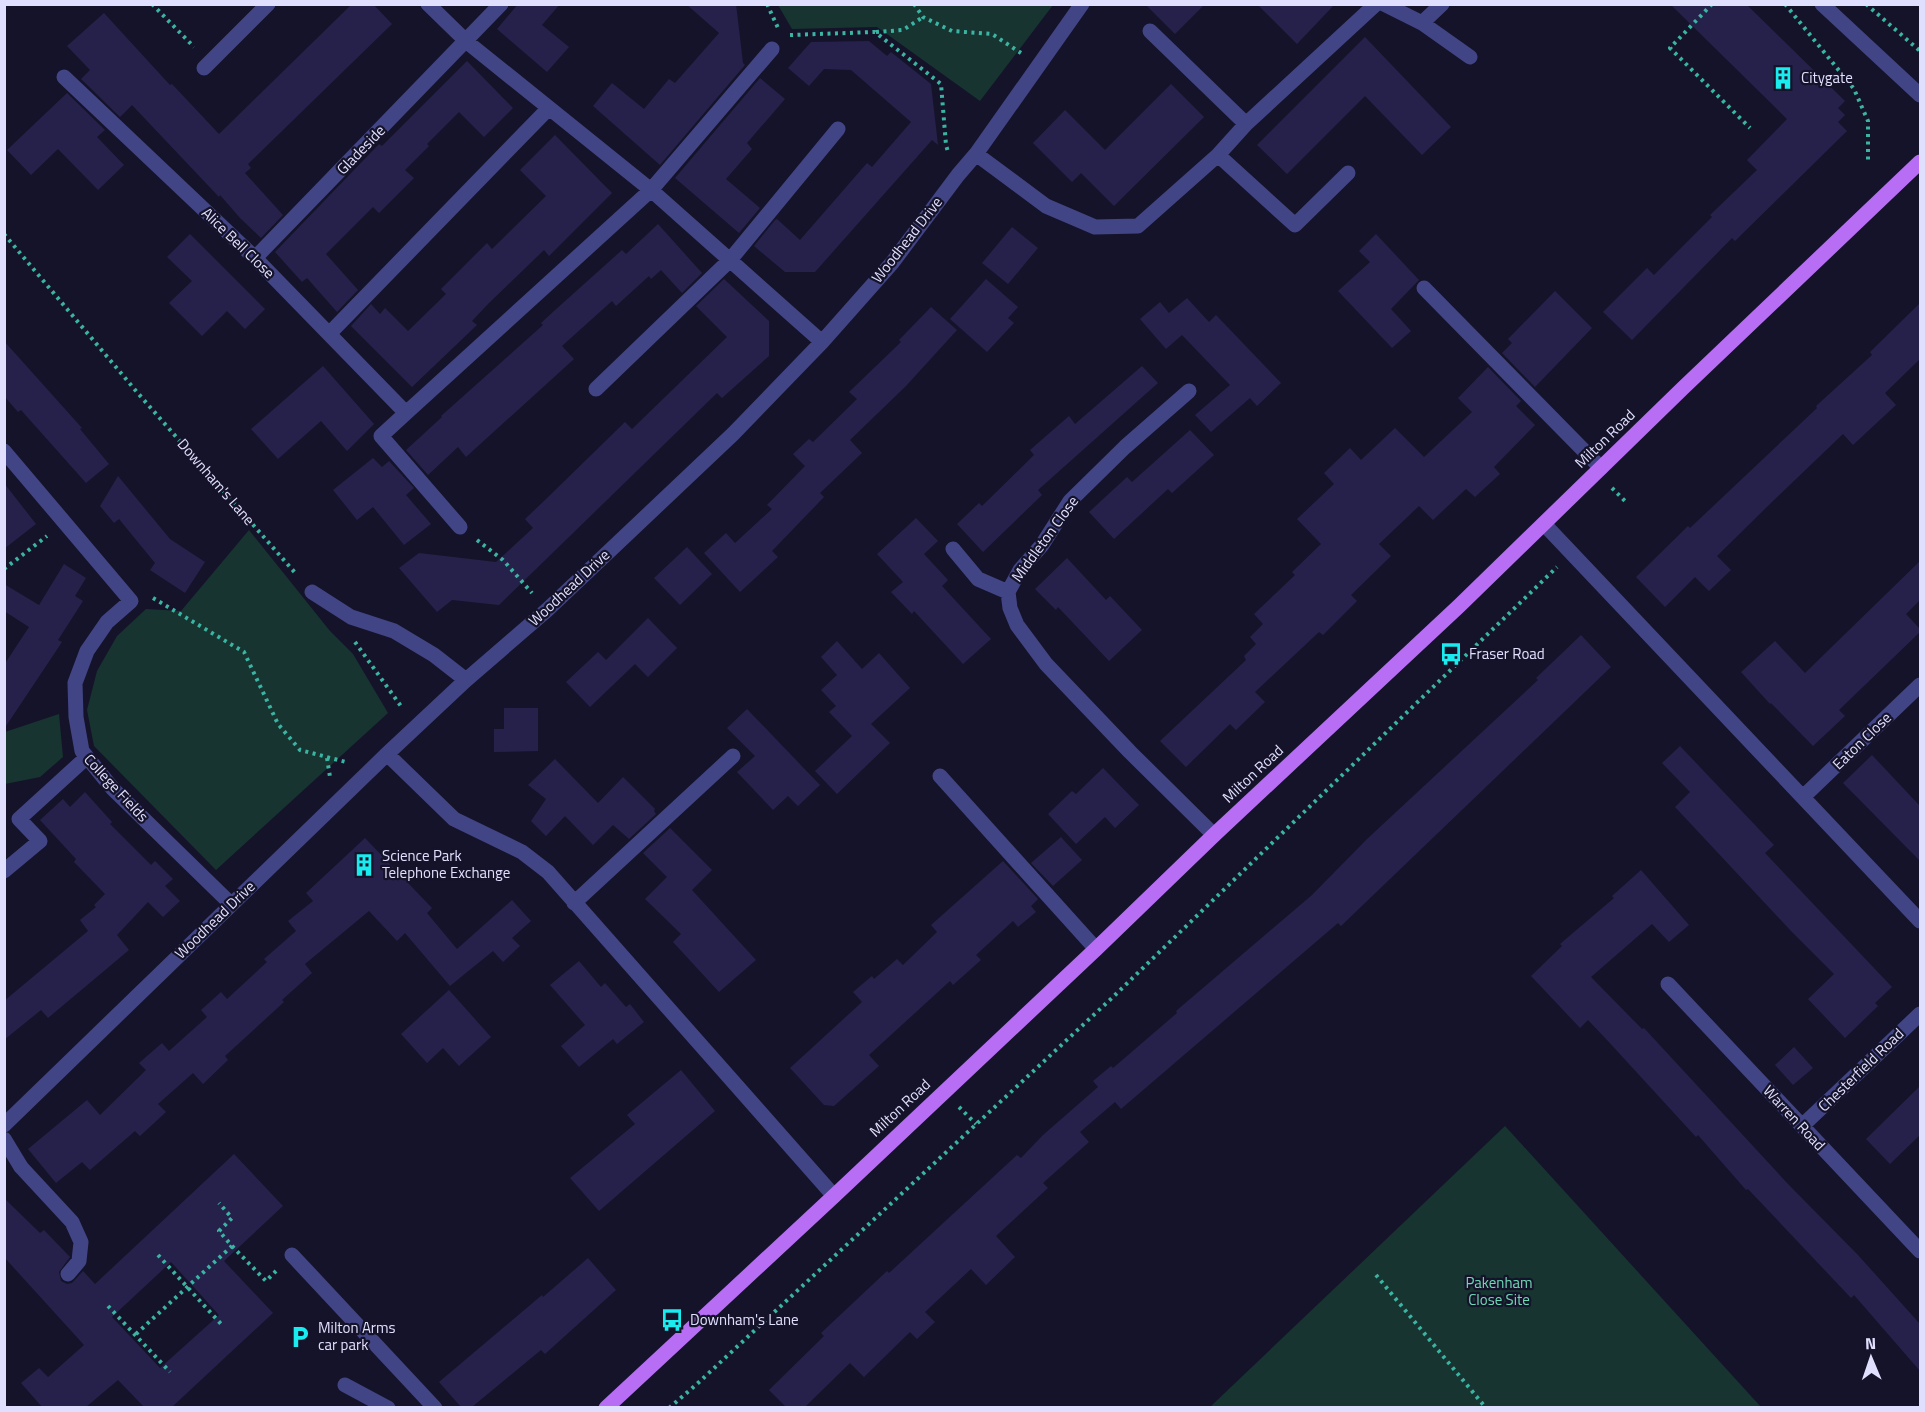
<svg xmlns="http://www.w3.org/2000/svg" width="1925" height="1412" viewBox="0 0 1925 1412" font-family="'Titillium Web',sans-serif">
	<rect width="100%" height="100%" fill="#15132a"/>
	<path fill="#173430" d="M 778,5 L 1053,5 L 980,101 L 877,27 L 792,29 Z
		M 249,530 L 330,631 L 353,654 L 388,713 L 216,870 L 94,746 L 87,710 L 97,671 L 117,636 L 146,609 L 181,611 Z
		M 59,714 L 63,757 L 40,777 L 5,784 L 5,732 Z
		M 1505,1126 L 1761,1407 L 1210,1407 Z"/>
	<path fill="#25214a" fill-rule="evenodd" d="M 352,4 L 373,4 L 392,24 L 248,164 L 251,168 L 245,173 L 283,215 L 261,238 L 240,218 L 220,195 L 219,197 L 132,105 L 120,117 L 81,79 L 90,70 L 67,46 L 104,13 L 170,85 L 172,84 L 219,134 Z
		M 518,4 L 560,4 L 542,25 L 569,47 L 547,72 L 497,29 Z
		M 686,4 L 736,4 L 743,63 L 745,65 L 660,165 L 593,106 L 612,83 L 644,109 L 669,79 L 675,83 L 719,33 Z
		M 1145,4 L 1205,4 L 1175,34 Z
		M 1257,4 L 1335,4 L 1297,44 Z
		M 1670,4 L 1746,4 L 1845,101 L 1838,108 L 1845,115 L 1838,122 L 1847,131 L 1735,241 L 1732,238 L 1632,340 L 1603,312 L 1647,268 L 1654,275 L 1712,217 L 1710,215 L 1757,170 L 1747,160 L 1787,119 Z
		M 1365,37 L 1451,127 L 1422,155 L 1365,96 L 1287,174 L 1257,145 Z
		M 869,41 L 887,56 L 891,52 L 931,84 L 938,145 L 932,140 L 815,272 L 785,272 L 754,246 L 775,220 L 777,219 L 800,240 L 867,163 L 872,167 L 911,122 L 851,70 L 824,69 L 809,86 L 788,68 L 811,42 Z
		M 467,61 L 513,108 L 484,137 L 459,112 L 427,144 L 429,146 L 405,170 L 414,178 L 379,213 L 373,207 L 326,254 L 358,290 L 337,312 L 307,278 L 302,282 L 275,252 L 379,144 L 382,146 Z
		M 760,78 L 785,99 L 747,143 L 752,149 L 726,179 L 760,208 L 739,233 L 675,178 Z
		M 1171,84 L 1204,117 L 1114,206 L 1081,173 L 1072,182 L 1033,143 L 1065,110 L 1105,150 Z
		M 67,93 L 105,130 L 97,137 L 124,165 L 98,190 L 58,149 L 31,175 L 7,150 Z
		M 555,135 L 612,193 L 549,256 L 544,250 L 488,304 L 472,321 L 477,325 L 412,387 L 351,326 L 371,304 L 380,314 L 385,308 L 408,331 L 446,294 L 441,289 L 487,243 L 492,249 L 546,196 L 520,170 Z
		M 658,224 L 702,273 L 682,293 L 661,270 L 651,279 L 649,276 L 616,306 L 612,301 L 562,346 L 574,359 L 466,457 L 458,447 L 428,475 L 406,450 L 442,417 L 441,416 L 543,325 L 541,323 L 554,311 L 622,250 L 626,254 Z
		M 1012,227 L 1038,248 L 1008,284 L 982,263 Z
		M 190,234 L 265,309 L 245,329 L 227,311 L 202,336 L 169,303 L 192,281 L 167,257 Z
		M 1376,234 L 1419,280 L 1391,309 L 1411,331 L 1392,348 L 1338,291 L 1370,262 L 1359,251 Z
		M 724,279 L 769,321 L 769,356 L 722,398 L 717,393 L 499,605 L 452,600 L 437,612 L 399,568 L 419,553 L 496,562 L 533,528 L 525,519 L 545,500 L 625,422 L 632,429 L 727,337 L 696,306 Z
		M 986,279 L 1018,307 L 1008,318 L 1014,323 L 987,352 L 950,319 Z
		M 1555,291 L 1592,328 L 1535,387 L 1502,353 L 1512,343 L 1508,339 Z
		M 1187,298 L 1209,322 L 1216,315 L 1281,383 L 1257,406 L 1250,398 L 1211,432 L 1195,415 L 1230,385 L 1182,335 L 1166,349 L 1140,319 L 1160,302 L 1169,313 Z
		M 1920,303 L 1920,359 L 1885,393 L 1896,405 L 1853,445 L 1843,434 L 1774,500 L 1717,556 L 1731,570 L 1709,591 L 1695,577 L 1665,607 L 1636,577 L 1688,526 L 1690,528 L 1817,408 L 1816,406 L 1872,355 L 1870,352 Z
		M 931,307 L 957,330 L 906,386 L 850,440 L 862,453 L 820,493 L 824,497 L 772,551 L 778,557 L 740,592 L 704,553 L 726,533 L 735,543 L 772,509 L 767,505 L 805,466 L 793,454 L 809,439 L 813,442 L 857,399 L 849,392 L 901,342 L 899,340 Z
		M 4,341 L 82,428 L 80,429 L 109,464 L 86,483 L 21,410 L 18,412 L 4,396 Z
		M 323,366 L 374,424 L 347,451 L 321,421 L 278,459 L 251,429 Z
		M 1142,366 L 1158,383 L 1038,490 L 1042,495 L 983,552 L 957,524 L 979,503 L 982,506 L 1034,455 L 1030,450 L 1069,416 L 1075,424 Z
		M 1488,367 L 1521,401 L 1516,406 L 1535,425 L 1494,467 L 1500,474 L 1475,497 L 1466,489 L 1433,520 L 1419,506 L 1379,544 L 1391,556 L 1351,595 L 1357,601 L 1323,635 L 1319,632 L 1255,692 L 1265,702 L 1236,730 L 1230,724 L 1186,767 L 1160,741 L 1246,660 L 1244,656 L 1256,644 L 1250,637 L 1263,624 L 1254,614 L 1295,575 L 1292,572 L 1321,544 L 1297,519 L 1334,484 L 1324,473 L 1350,448 L 1361,460 L 1395,428 L 1424,457 L 1472,412 L 1458,398 Z
		M 1190,430 L 1214,455 L 1172,493 L 1168,489 L 1114,539 L 1089,512 L 1127,477 L 1132,482 Z
		M 373,458 L 382,467 L 389,461 L 414,488 L 406,495 L 431,524 L 404,545 L 373,507 L 357,520 L 333,490 Z
		M 118,476 L 170,539 L 205,562 L 185,593 L 150,570 L 155,563 L 119,519 L 114,523 L 100,506 Z
		M 4,483 L 36,524 L 4,549 Z
		M 916,518 L 938,541 L 924,554 L 948,580 L 942,586 L 991,639 L 963,664 L 914,611 L 912,614 L 891,592 L 903,582 L 877,554 Z
		M 687,547 L 712,574 L 680,605 L 654,578 Z
		M 1067,558 L 1106,600 L 1110,596 L 1142,630 L 1109,661 L 1058,607 L 1056,610 L 1035,589 Z
		M 1920,561 L 1920,600 L 1906,614 L 1920,629 L 1920,632 L 1839,710 L 1845,716 L 1813,746 L 1771,703 L 1770,704 L 1741,672 L 1775,641 L 1805,673 Z
		M 64,564 L 86,578 L 75,596 L 83,601 L 58,640 L 62,642 L 4,729 L 4,665 L 29,627 L 4,611 L 4,584 L 39,605 Z
		M 648,618 L 677,648 L 648,677 L 635,664 L 590,707 L 566,682 L 598,652 L 606,660 Z
		M 1581,635 L 1611,667 L 1341,926 L 1338,923 L 1121,1109 L 1115,1102 L 1080,1132 L 1089,1142 L 1043,1183 L 1048,1188 L 996,1236 L 1015,1257 L 986,1285 L 971,1269 L 925,1312 L 935,1322 L 917,1339 L 910,1332 L 864,1377 L 850,1363 L 805,1407 L 786,1407 L 769,1390 L 824,1336 L 821,1333 L 887,1271 L 889,1273 L 1017,1155 L 1021,1158 L 1043,1135 L 1098,1087 L 1093,1081 L 1111,1066 L 1113,1068 L 1177,1013 L 1176,1011 L 1312,895 L 1367,839 L 1538,680 L 1536,678 Z
		M 837,641 L 862,669 L 879,653 L 910,688 L 871,724 L 890,743 L 837,794 L 815,771 L 852,736 L 829,712 L 836,706 L 821,690 L 837,675 L 821,657 Z
		M 504,708 L 538,708 L 538,751 L 494,752 L 494,729 L 504,729 Z
		M 747,709 L 820,785 L 798,806 L 788,796 L 773,810 L 737,772 L 755,756 L 727,728 Z
		M 1680,746 L 1774,845 L 1765,853 L 1892,987 L 1875,1003 L 1878,1006 L 1845,1038 L 1808,999 L 1834,974 L 1791,931 L 1675,807 L 1690,792 L 1662,763 Z
		M 1872,755 L 1920,806 L 1920,861 L 1843,783 Z
		M 555,759 L 598,803 L 623,777 L 655,809 L 654,811 L 656,814 L 629,839 L 613,825 L 593,845 L 565,816 L 546,836 L 531,821 L 546,799 L 528,785 Z
		M 1103,768 L 1139,805 L 1115,828 L 1105,817 L 1076,844 L 1048,814 L 1072,791 L 1076,794 Z
		M 85,792 L 112,822 L 110,824 L 151,865 L 155,861 L 173,879 L 165,886 L 180,901 L 163,917 L 148,902 L 117,935 L 129,950 L 48,1018 L 41,1010 L 4,1040 L 4,1001 L 88,931 L 80,920 L 96,907 L 94,905 L 105,894 L 74,862 L 76,859 L 40,820 L 63,799 L 70,807 Z
		M 670,828 L 712,870 L 692,890 L 756,960 L 719,992 L 673,942 L 681,934 L 645,899 L 667,877 L 643,853 Z
		M 1061,837 L 1082,860 L 1053,886 L 1031,863 Z
		M 365,838 L 432,908 L 427,913 L 457,949 L 512,900 L 531,921 L 512,938 L 520,946 L 503,962 L 493,951 L 450,986 L 405,933 L 397,941 L 369,911 L 305,964 L 312,973 L 282,1000 L 284,1002 L 225,1056 L 228,1060 L 203,1084 L 193,1073 L 158,1104 L 166,1112 L 140,1136 L 135,1131 L 90,1170 L 82,1162 L 56,1183 L 28,1149 L 87,1100 L 100,1115 L 146,1070 L 139,1063 L 162,1043 L 169,1051 L 207,1017 L 201,1010 L 221,992 L 227,999 L 267,962 L 264,959 L 296,931 L 288,921 L 313,901 L 306,893 Z
		M 1003,861 L 1038,899 L 1031,906 L 1036,912 L 1018,927 L 1013,921 L 976,955 L 981,960 L 953,985 L 950,981 L 869,1055 L 879,1066 L 834,1106 L 824,1105 L 790,1068 L 862,1002 L 853,992 L 872,976 L 874,979 L 897,959 L 903,965 L 937,932 L 931,925 Z
		M 1641,870 L 1689,925 L 1669,942 L 1652,924 L 1591,977 L 1642,1029 L 1644,1028 L 1788,1184 L 1858,1255 L 1920,1324 L 1920,1371 L 1854,1295 L 1851,1298 L 1748,1189 L 1746,1190 L 1698,1135 L 1696,1137 L 1607,1040 L 1588,1020 L 1580,1028 L 1531,976 L 1562,946 L 1560,944 L 1614,898 L 1612,896 Z
		M 579,961 L 601,987 L 605,983 L 626,1007 L 630,1004 L 644,1022 L 617,1044 L 613,1039 L 579,1067 L 561,1046 L 585,1025 L 550,985 Z
		M 449,990 L 491,1037 L 459,1066 L 443,1048 L 427,1063 L 401,1034 Z
		M 1794,1047 L 1813,1068 L 1793,1085 L 1775,1065 Z
		M 681,1070 L 715,1111 L 599,1211 L 570,1178 L 635,1124 L 627,1115 Z
		M 1920,1086 L 1920,1135 L 1890,1164 L 1866,1139 Z
		M 234,1154 L 283,1206 L 224,1261 L 273,1313 L 172,1407 L 144,1407 L 118,1380 L 86,1407 L 42,1407 L 21,1383 L 39,1368 L 48,1377 L 84,1345 L 4,1257 L 4,1198 L 40,1233 L 44,1230 L 70,1257 L 59,1272 L 61,1281 L 67,1284 L 72,1283 L 83,1271 L 95,1284 ZM 171,1262 L 219,1315 L 160,1368 L 112,1317 Z
		M 588,1258 L 616,1290 L 545,1354 L 541,1350 L 472,1407 L 461,1407 L 439,1382 L 542,1295 L 543,1297 Z"/>
	<g fill="none" stroke-linecap="round" stroke-linejoin="round">
		<path stroke="#3ab5a3" stroke-width="4" stroke-dasharray="3 4.5" stroke-linecap="butt" d="M 152,4 L 194,47
			M 767,4 L 778,28
			M 914,4 L 923,17 L 952,31 L 992,34 L 1021,53
			M 1712,4 L 1670,48 L 1750,128
			M 1785,4 L 1854,89 L 1868,121 L 1868,160
			M 1866,4 L 1920,51
			M 876,32 L 903,30 L 923,17
			M 790,35 L 875,32 L 941,84 L 946,145 L 948,152
			M 4,234 L 136,391 L 297,575
			M 1612,488 L 1625,501
			M 477,540 L 503,560 L 532,593
			M 4,569 L 47,536
			M 153,598 L 244,652 L 278,724 L 300,750 L 346,762
			M 355,642 L 403,709
			M 327,758 L 330,777
			M 959,1107 L 976,1124
			M 232,1246 L 266,1281 L 276,1271
			M 158,1255 L 221,1324
			M 1376,1275 L 1486,1408
			M 108,1306 L 170,1372
			M 136,1334 L 232,1246 L 219,1231 L 232,1218 L 219,1203
			M 669,1408 L 697,1384 L 1113,997 L 1557,567"/>
		<path stroke="#424585" stroke-width="15" d="M 428,4 L 467,42 L 651,190 L 822,342
			M 1384,4 L 1422,23 L 1442,4
			M 1822,4 L 1920,95
			M 1422,23 L 1470,57
			M 1150,31 L 1246,124
			M 204,68 L 268,4
			M 64,77 L 255,258 L 406,413 L 651,190 L 772,49
			M 976,154 L 1046,206 L 1095,227 L 1138,226 L 1218,155 L 1246,124 L 1376,4
			M 1218,155 L 1295,225 L 1348,173
			M 255,258 L 501,4
			M 1424,288 L 1601,468
			M 329,334 L 549,108
			M 596,389 L 730,260 L 838,129
			M 1189,391 L 1125,447 L 1070,501 L 1042,545 L 1020,570 L 1008,592 L 1010,608 L 1017,625 L 1046,664 L 1130,752 L 1214,835
			M 406,413 L 381,436 L 460,527
			M 4,451 L 131,601 L 107,622 L 87,651 L 75,683 L 76,717 L 82,751 L 113,789 L 231,904
			M 1544,524 L 1920,921
			M 953,549 L 978,579 L 1008,592
			M 312,592 L 351,617 L 394,631 L 434,655 L 466,680
			M 387,754 L 454,819 L 522,852 L 548,872 L 834,1196
			M 940,776 L 1096,949
			M 1803,797 L 1920,685
			M 4,871 L 40,841 L 19,819 L 87,757
			M 574,903 L 733,756
			M 1668,984 L 1920,1251
			M 4,1125 L 387,754 L 466,680 L 547,610 L 733,434 L 822,342 L 892,263 L 958,175 L 976,154 L 1082,4
			M 1802,1126 L 1920,1014
			M 4,1139 L 21,1167 L 72,1222 L 81,1242 L 79,1261 L 68,1274
			M 292,1255 L 435,1408
			M 345,1385 L 388,1408"/>
		<path stroke="#b76ef4" stroke-width="15" d="M 606,1408 L 834,1196 L 1096,949 L 1214,835 L 1459,606 L 1683,388 L 1920,162"/>
	</g>
	<defs>
		<g id="building-bare" transform="scale(1.8)"><path d="M-4-6H4V6H1V3H-1V6H-4ZM-2.5-4.3h1.7v1.8h-1.7ZM.8-4.3h1.7v1.8H.8ZM-2.5-1h1.7V.8h-1.7ZM.8-1h1.7V.8H.8Z" fill="#19ebee" stroke="#15132a" stroke-width="2.5" paint-order="stroke"/></g>
		<g id="bus-bare" transform="scale(1.8)"><path d="M-5-6H5V4H4V6H2V4H-2V6H-4V4H-5ZM-3.5-4V0h7V-4ZM-3.5 1.2v1.5H-2V1.2ZM2 1.2v1.5H3.5V1.2Z" fill="#19ebee" stroke="#15132a" stroke-width="2.5" paint-order="stroke"/></g>
		<g id="parking-bare" transform="scale(1.8)"><path d="M-3.5-5.5H1a3.5 3.5 0 0 1 0 7H-1V5.5H-3.5ZM-1-3.4V-.6H.8a1.4 1.4 0 0 0 0-2.8Z" fill="#19ebee" stroke="#15132a" stroke-width="2.5" paint-order="stroke"/></g>
	</defs>
	<g fill-rule="evenodd">
		<use href="#building-bare" x="1783" y="78"/>
		<use href="#bus-bare" x="1451" y="654"/>
		<use href="#building-bare" x="364" y="865"/>
		<use href="#bus-bare" x="672" y="1320"/>
		<use href="#parking-bare" x="300" y="1337"/>
	</g>
	<g text-anchor="middle" stroke-width="4.5" stroke-linejoin="round" paint-order="stroke">
		<g font-size="15" fill="#e0dffd" stroke="#15132a" text-anchor="start">
			<text x="1801" y="83">Citygate</text>
			<text x="1469" y="659">Fraser Road</text>
			<text x="382" y="861">Science Park<tspan x="382" dy="17">Telephone Exchange</tspan></text>
			<text x="690" y="1325">Downham's Lane</text>
			<text x="318" y="1333">Milton Arms<tspan x="318" dy="17">car park</tspan></text>
		</g>
		<g font-size="15" fill="#e0dffd" stroke="#15132a">
			<text transform="translate(361 150) rotate(-46)" y="5">Gladeside</text>
			<text transform="translate(907 240) rotate(-52)" y="5">Woodhead Drive</text>
			<text transform="translate(238 243) rotate(44)" y="5">Alice Bell Close</text>
			<text transform="translate(1605 439) rotate(-44)" y="5">Milton Road</text>
			<text transform="translate(216 482) rotate(49)" y="5">Downham's Lane</text>
			<text transform="translate(1045 539) rotate(-54)" y="5">Middleton Close</text>
			<text transform="translate(569 588) rotate(-43)" y="5">Woodhead Drive</text>
			<text transform="translate(1862 741) rotate(-44)" y="5">Eaton Close</text>
			<text transform="translate(1253 774) rotate(-43)" y="5">Milton Road</text>
			<text transform="translate(116 788) rotate(47)" y="5">College Fields</text>
			<text transform="translate(215 920) rotate(-44)" y="5">Woodhead Drive</text>
			<text transform="translate(1861 1070) rotate(-44)" y="5">Chesterfield Road</text>
			<text transform="translate(900 1108) rotate(-43)" y="5">Milton Road</text>
			<text transform="translate(1794 1118) rotate(47)" y="5">Warren Road</text>
		</g>
		<g font-size="15" fill="#6ed9b5" stroke="#15132a">
			<text x="1499" y="1288">Pakenham<tspan x="1499" dy="17">Close Site</tspan></text>
		</g>
	</g>
	<rect width="1925" height="1412" fill="none" stroke="#e0dffd" stroke-width="12"/>
	<g transform="translate(1871 1358) rotate(358)" stroke="#15132a" stroke-width="4.5" paint-order="stroke">
	<path d="M0-4.5L10 22L0 15L-10 22Z" fill="#e0dffd"/>
	<text y="-9" font-size="16" font-weight="bold" text-anchor="middle" fill="#e0dffd">N</text>
	</g>
</svg>
